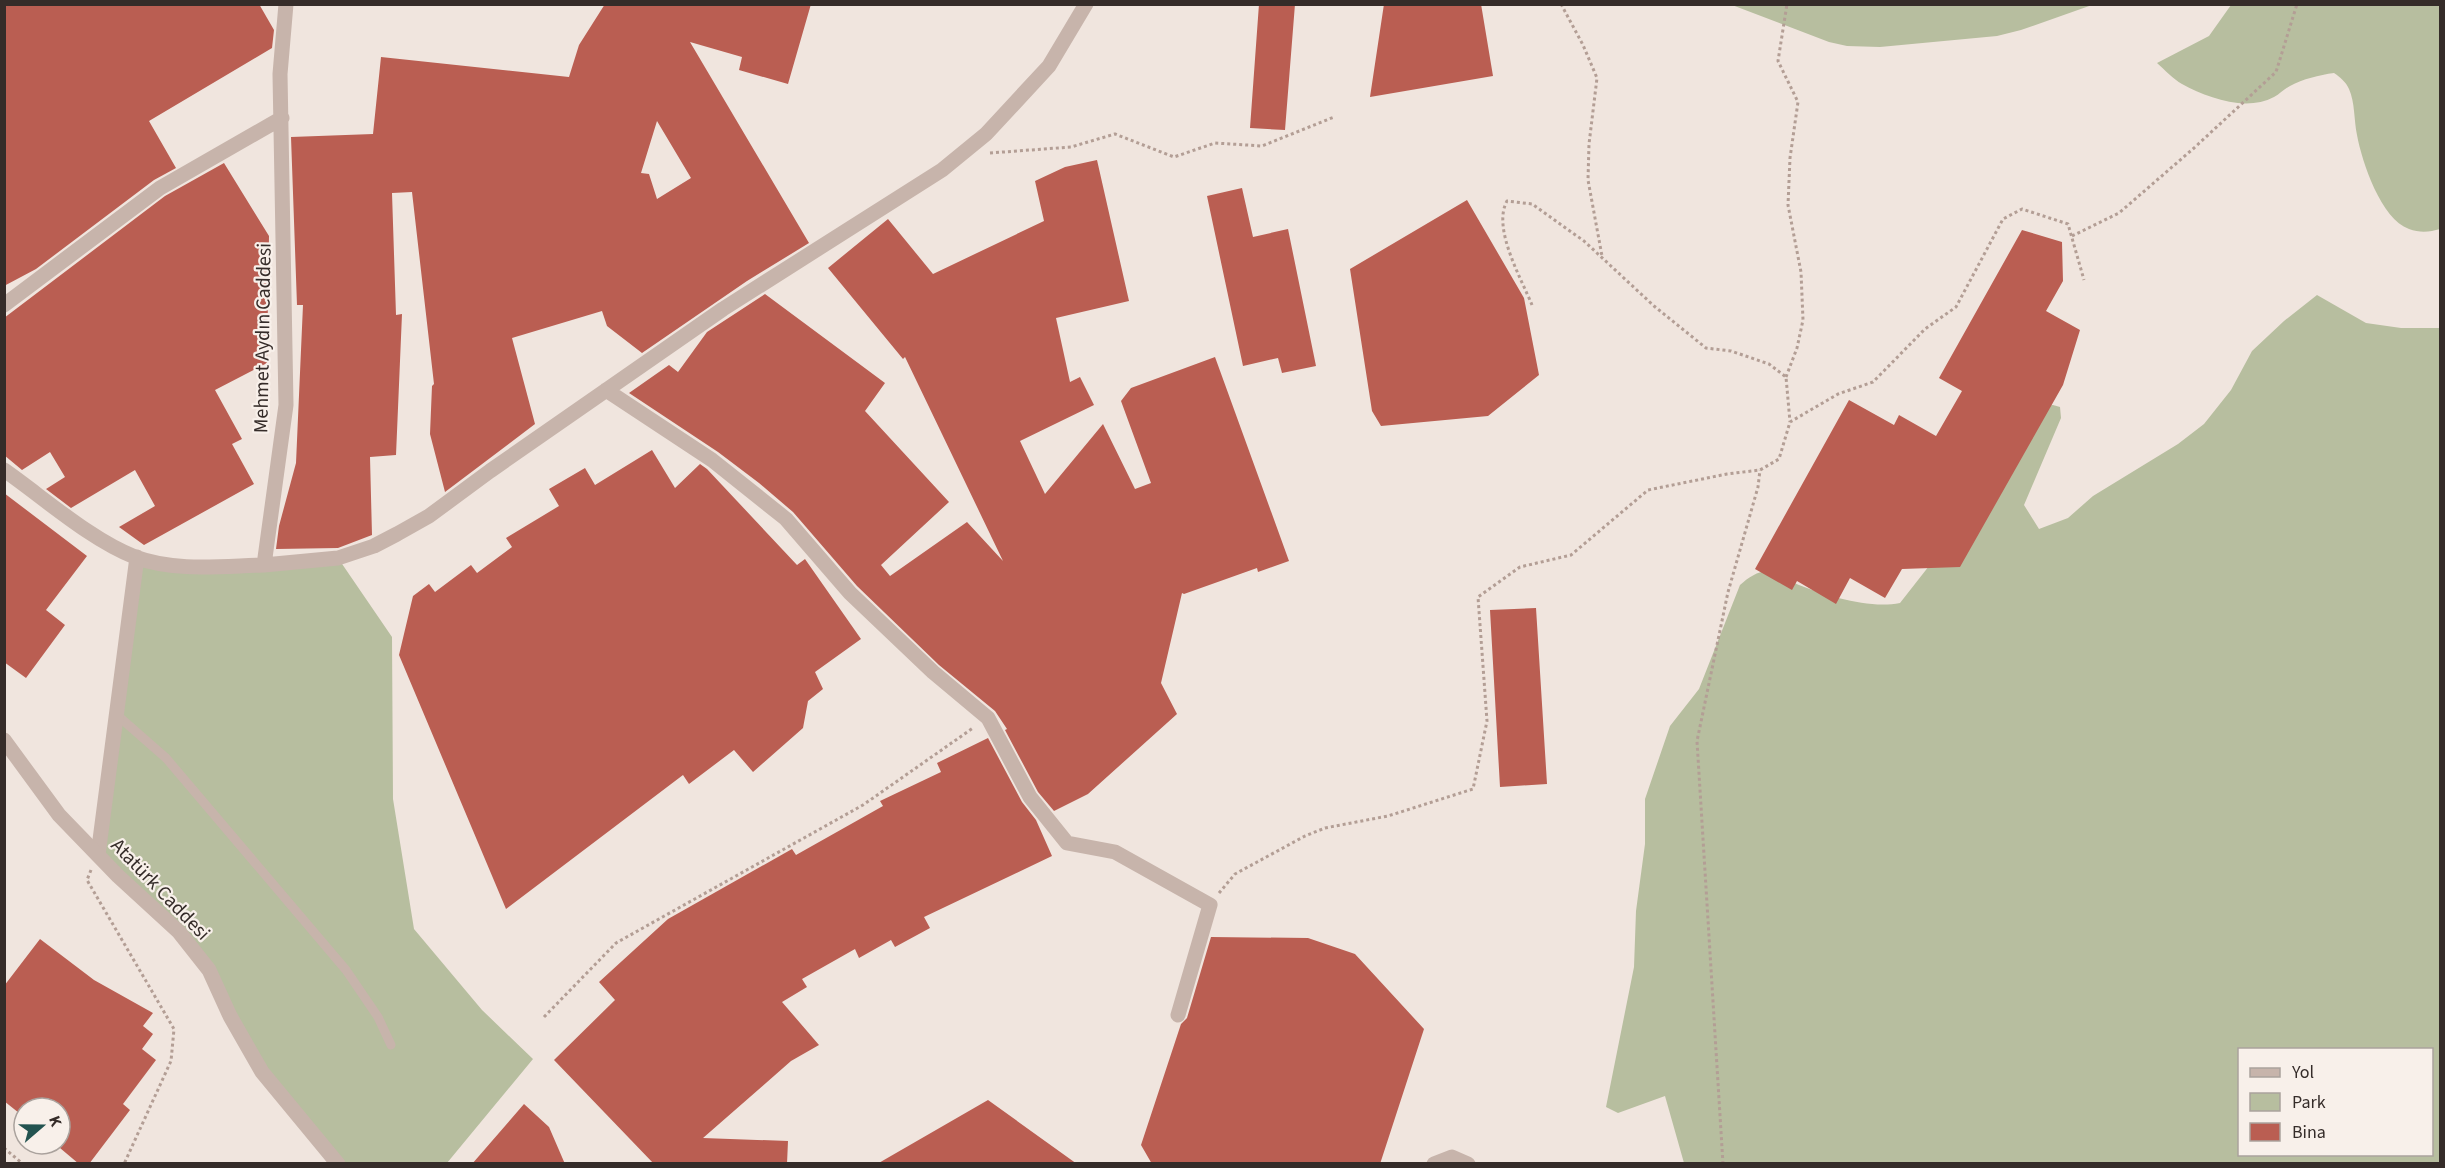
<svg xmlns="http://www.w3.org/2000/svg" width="2445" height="1168" viewBox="0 0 2445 1168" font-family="'Source Sans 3',sans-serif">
	<rect width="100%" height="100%" fill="#f0e5de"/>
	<path fill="#b7be9f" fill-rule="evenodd" d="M 1732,5 L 2092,5 L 2021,30 L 1997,36 L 1880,47 L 1847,46 L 1829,42 Z
		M 2231,5 L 2440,5 L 2440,229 C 2430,232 2420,233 2409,229 C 2381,219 2362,162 2357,135 C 2354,121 2355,102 2349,89 C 2346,82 2340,77 2334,73 C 2319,75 2303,79 2290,86 C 2284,89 2280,94 2274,97 C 2246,112 2208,98 2182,84 C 2173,79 2165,70 2157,63 L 2209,36 Z
		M 2317,295 L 2366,323 L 2401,328 L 2440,328 L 2440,1163 L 1684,1163 L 1665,1096 L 1618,1113 L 1606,1107 L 1634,967 L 1636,911 L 1645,844 L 1645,799 L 1670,726 L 1699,689 L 1740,585 C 1748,578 1757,571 1769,571 C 1778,571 1790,581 1799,585 C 1828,596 1869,609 1900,603 L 1929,566 L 2043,406 L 2053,405 L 2060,407 L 2061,418 L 2024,505 L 2039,529 L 2068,518 L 2093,496 L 2178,444 L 2204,424 L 2231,390 L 2252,351 L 2284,321 ZM 2240,1050 L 2432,1050 L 2432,1154 L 2240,1154 Z
		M 137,557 L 187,567 L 338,558 L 392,637 L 393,799 L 414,929 L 482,1010 L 533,1059 L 447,1163 L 338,1163 L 291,1110 L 209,970 L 99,854 Z"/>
	<path fill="#ba5e52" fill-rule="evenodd" d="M 4,4 L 259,4 L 274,30 L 272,48 L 149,121 L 176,168 L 154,180 L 36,269 L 4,286 Z
		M 605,4 L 811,4 L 788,84 L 739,70 L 742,57 L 690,42 L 809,243 L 747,281 L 642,353 L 607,326 L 602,311 L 512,338 L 535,424 L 445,492 L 430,434 L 432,386 L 434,384 L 412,192 L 392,193 L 396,315 L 402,314 L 396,455 L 370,457 L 372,535 L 338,548 L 276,549 L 279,526 L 296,463 L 303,305 L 297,305 L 291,137 L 373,134 L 381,57 L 569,77 L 579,45 ZM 657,121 L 691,178 L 657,199 L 649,174 L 641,173 Z
		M 1259,4 L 1295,4 L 1285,130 L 1250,128 Z
		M 1384,4 L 1481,4 L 1493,76 L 1370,97 Z
		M 1097,160 L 1129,301 L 1056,318 L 1070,382 L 1080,377 L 1094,405 L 1020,441 L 1045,494 L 1103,424 L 1135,489 L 1151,483 L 1121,401 L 1131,388 L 1215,357 L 1289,561 L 1258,572 L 1257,568 L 1184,594 L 1182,593 L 1161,683 L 1177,714 L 1088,794 L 1054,811 L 1038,792 L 1005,730 L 1007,729 L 995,711 L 939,665 L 857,586 L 793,512 L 759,483 L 718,452 L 629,393 L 669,365 L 678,372 L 707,332 L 765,294 L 885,383 L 865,411 L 949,502 L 881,565 L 890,576 L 967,522 L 1003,561 L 905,357 L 903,359 L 828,268 L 888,219 L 933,274 L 1044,221 L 1035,181 L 1065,167 Z
		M 224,163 L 269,236 L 267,363 L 215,390 L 242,439 L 232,444 L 254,484 L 144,545 L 119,527 L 155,506 L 135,470 L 71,508 L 46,489 L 65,477 L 50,452 L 22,470 L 4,455 L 4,318 L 165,196 Z
		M 1242,188 L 1253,237 L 1288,229 L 1316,366 L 1282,373 L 1278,358 L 1243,366 L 1207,196 Z
		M 1467,200 L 1524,298 L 1539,375 L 1488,416 L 1381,426 L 1372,411 L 1350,269 Z
		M 2022,230 L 2062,242 L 2063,281 L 2046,311 L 2080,330 L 2063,385 L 1960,567 L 1902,569 L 1885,598 L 1850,578 L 1836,604 L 1797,581 L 1792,590 L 1755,569 L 1849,400 L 1894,425 L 1899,415 L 1936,436 L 1962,391 L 1939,378 Z
		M 652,450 L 675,488 L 700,464 L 707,469 L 797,565 L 805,559 L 861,639 L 815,672 L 823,689 L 808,701 L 803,728 L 753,772 L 734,750 L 689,784 L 683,775 L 506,909 L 399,655 L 413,596 L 429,584 L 435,592 L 471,565 L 477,573 L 512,547 L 506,538 L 559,506 L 549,489 L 585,468 L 595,485 Z
		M 4,493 L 87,556 L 46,610 L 65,625 L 26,678 L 4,662 Z
		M 1536,608 L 1547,784 L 1500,787 L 1490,610 Z
		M 988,738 L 1022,802 L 1036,820 L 1052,856 L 924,917 L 930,928 L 895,947 L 891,940 L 859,958 L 855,949 L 802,979 L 807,987 L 782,1002 L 819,1045 L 791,1061 L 703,1138 L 788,1141 L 787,1164 L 654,1164 L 554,1060 L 615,1000 L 599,982 L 668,919 L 792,849 L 796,855 L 883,806 L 880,801 L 941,772 L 937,763 Z
		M 1211,937 L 1308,938 L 1355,954 L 1424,1029 L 1380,1164 L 1152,1164 L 1141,1145 L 1181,1024 L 1187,1018 Z
		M 40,939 L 94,980 L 153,1013 L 143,1026 L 153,1034 L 142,1049 L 156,1060 L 123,1104 L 130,1110 L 89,1164 L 79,1164 L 60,1148 L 60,1108 L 24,1108 L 24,1117 L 4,1101 L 4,986 Z
		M 988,1100 L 1077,1164 L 877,1164 Z
		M 524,1104 L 549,1127 L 565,1164 L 472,1164 Z"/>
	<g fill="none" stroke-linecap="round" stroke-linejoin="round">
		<path stroke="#b39e95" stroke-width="3" stroke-dasharray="3 3" stroke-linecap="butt" d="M 1561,4 L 1583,45 L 1597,78 L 1589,144 L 1588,180 L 1602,256
			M 990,153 L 1071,147 L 1115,134 L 1174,157 L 1215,143 L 1262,146 L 1334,117
			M 2072,236 L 2119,213 L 2194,148 L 2276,72 L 2297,4
			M 1532,305 C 1521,278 1492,228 1507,201 L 1532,204 L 1584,241 L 1654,306 L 1706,348 L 1731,351 L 1769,364 L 1786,377 L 1790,422
			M 1786,377 L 1797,348 L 1803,320 L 1801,272 L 1788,205 L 1790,158 L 1798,102 L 1778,61 L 1787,4
			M 91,870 L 87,880 L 174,1029 L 171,1061 L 124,1164
			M 1219,893 L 1235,874 L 1305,836 L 1325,828 L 1388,816 L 1473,789 L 1487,721 L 1478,597 L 1520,567 L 1571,555 L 1648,490 L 1727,474 L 1760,470 L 1779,459 L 1790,422 L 1838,394 L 1873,382 L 1925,329 L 1956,307 L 2003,219 L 2022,209 L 2068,224 L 2084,280
			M 544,1017 L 616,943 L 863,805 L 973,728
			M 4,1148 L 23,1164
			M 1723,1164 L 1697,741 L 1728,592 L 1758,487 L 1760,470"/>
		<path stroke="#c7b4ab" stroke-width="9" d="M 117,715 L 166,758 L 346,970 L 378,1017 L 391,1045"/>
		<path stroke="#c7b4ab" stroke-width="15" d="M 4,305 L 160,188 L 282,118
			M 606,390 L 712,460 L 786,519 L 850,593 L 933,672 L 988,718 L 1030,797 L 1067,843 L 1115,852 L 1210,905 L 1178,1015
			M 4,470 C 44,498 91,540 135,557 C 175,572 222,566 264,565 L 286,405 L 280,74 L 286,4
			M 264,565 L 338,558 L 374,546 L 397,534 L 429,516 L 490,471 L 723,309 L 942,170 L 986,134 L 1049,66 L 1086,4
			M 98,855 L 137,557
			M 1434,1164 L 1452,1157 L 1468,1164"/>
		<path stroke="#c7b4ab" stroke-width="15" d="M 4,740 L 59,815 L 118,876 L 179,932 L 209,970 L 230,1016 L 262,1072 L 338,1164"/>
	</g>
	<g text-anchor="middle" stroke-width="4.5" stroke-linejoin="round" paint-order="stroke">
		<g font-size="20" fill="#352c29" stroke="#f8f0ea">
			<text transform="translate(262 338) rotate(-89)" y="7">Mehmet Aydın Caddesi</text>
			<text transform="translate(161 889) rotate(46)" y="7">Atatürk Caddesi</text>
		</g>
	</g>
	<rect width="2445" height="1168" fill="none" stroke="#352c29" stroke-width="12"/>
	<rect x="2238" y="1048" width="195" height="108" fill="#f8f0ea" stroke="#aaa29d" stroke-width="1.5"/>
	<rect x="2250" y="1068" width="30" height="9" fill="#c7b4ab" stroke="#aaa29d" stroke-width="1.5"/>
	<text x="2292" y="1078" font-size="18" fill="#352c29">Yol</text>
	<rect x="2250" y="1093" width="30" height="18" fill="#b7be9f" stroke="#aaa29d" stroke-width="1.5"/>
	<text x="2292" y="1108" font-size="18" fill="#352c29">Park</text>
	<rect x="2250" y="1123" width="30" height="18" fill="#ba5e52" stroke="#aaa29d" stroke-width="1.5"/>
	<text x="2292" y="1138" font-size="18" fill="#352c29">Bina</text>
	<g transform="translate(42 1126) rotate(70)"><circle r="28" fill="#f8f0ea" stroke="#aaa29d" stroke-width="1.5"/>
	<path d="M0-4.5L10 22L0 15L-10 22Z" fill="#235350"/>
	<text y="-9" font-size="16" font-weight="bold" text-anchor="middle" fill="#352c29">K</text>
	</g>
</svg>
